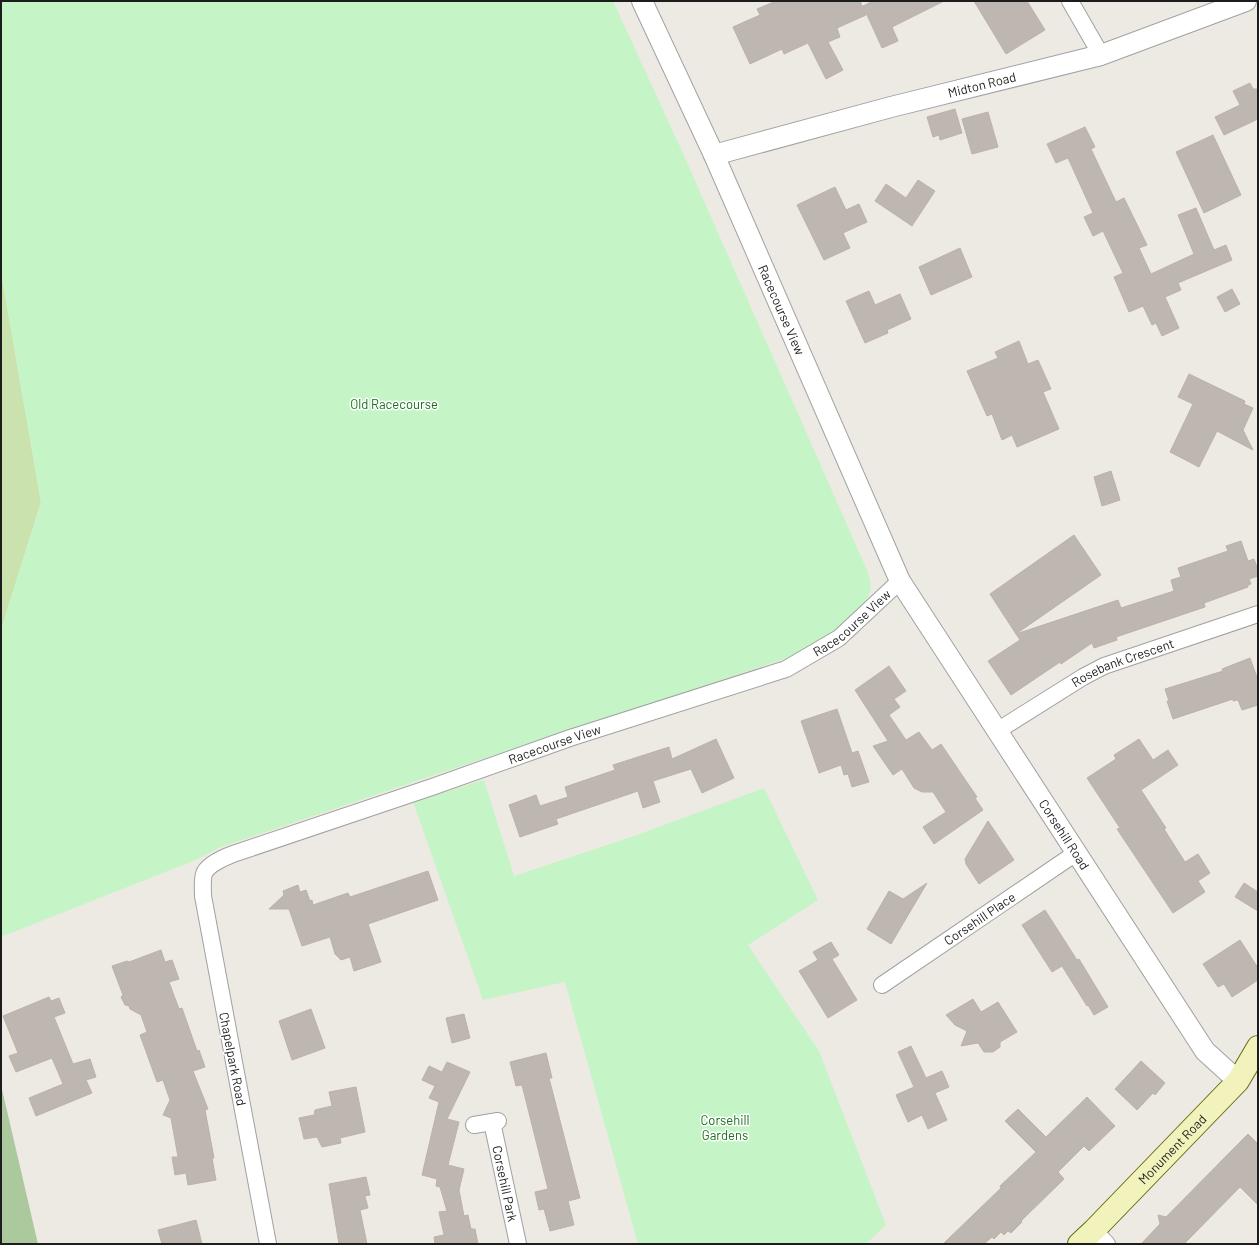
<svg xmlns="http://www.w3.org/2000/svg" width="1259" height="1245" viewBox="0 0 1259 1245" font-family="Barlow,sans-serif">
	<rect width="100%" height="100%" fill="#edeae4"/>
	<path fill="#cae3ae" d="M 1,272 L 41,502 L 1,630 Z"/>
	<path fill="#abc99d" d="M 1,1085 L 38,1244 L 1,1244 Z"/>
	<path fill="#c5f4c7" d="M 1,1 L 613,1 L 681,149 L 867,570 C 869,577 872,584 870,592 C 868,600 862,606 856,612 C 836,635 810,647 784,659 L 428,777 L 230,844 L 218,848 L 198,859 L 1,937 L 1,630 L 41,502 L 1,272 Z
		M 484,780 L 514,876 L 637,835 L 764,788 L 818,900 L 748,945 L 819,1051 L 886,1225 L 866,1244 L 638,1244 L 565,982 L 483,1000 L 413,802 Z"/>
	<path fill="#bdb6b1" stroke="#beb1a8" d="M 776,1 L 860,1 L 866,15 L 837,28 L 840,37 L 828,42 L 843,70 L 826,79 L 808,43 L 784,54 L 782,49 L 750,64 L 733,27 L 760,15 L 757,9 Z
		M 873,1 L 944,1 L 892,27 L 898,41 L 882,48 L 863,6 Z
		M 974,1 L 1027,1 L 1045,30 L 1006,54 Z
		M 1250,83 L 1253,89 L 1258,89 L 1258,119 L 1224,135 L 1215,117 L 1240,105 L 1233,91 Z
		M 955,109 L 962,133 L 940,140 L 939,135 L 933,137 L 927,117 Z
		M 988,112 L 998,147 L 972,154 L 962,119 Z
		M 1085,127 L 1095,147 L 1091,149 L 1116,202 L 1124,198 L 1147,245 L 1139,248 L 1151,274 L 1194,254 L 1178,215 L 1196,208 L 1214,250 L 1226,245 L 1232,260 L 1178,283 L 1181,290 L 1165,297 L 1179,328 L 1162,336 L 1156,323 L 1152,325 L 1143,306 L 1129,312 L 1114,277 L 1123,273 L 1103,231 L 1093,236 L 1084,217 L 1093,213 L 1068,158 L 1056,163 L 1047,144 Z
		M 1213,135 L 1241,195 L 1204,213 L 1176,152 Z
		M 918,180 L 935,191 L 912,226 L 875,201 L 886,184 L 906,198 Z
		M 835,187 L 846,210 L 859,204 L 867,222 L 843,233 L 850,248 L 824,260 L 797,205 Z
		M 960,248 L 972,277 L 931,295 L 919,267 Z
		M 1232,289 L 1240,304 L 1225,312 L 1217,297 Z
		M 869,291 L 875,305 L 900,294 L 911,319 L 887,330 L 888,333 L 865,343 L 846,301 Z
		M 1019,341 L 1028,364 L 1038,360 L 1051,389 L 1043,392 L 1059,429 L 1017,447 L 1012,435 L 1002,440 L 992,414 L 987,416 L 967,371 L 998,358 L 995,352 Z
		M 1189,374 L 1245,401 L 1244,404 L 1253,408 L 1243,430 L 1253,450 L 1217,431 L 1199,467 L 1170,452 L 1193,404 L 1178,397 Z
		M 1111,471 L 1120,500 L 1102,506 L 1094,477 Z
		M 1074,535 L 1101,575 L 1016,634 L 990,594 Z
		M 1241,541 L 1248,561 L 1254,559 L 1258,570 L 1258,576 L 1249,579 L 1251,584 L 1248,585 L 1248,587 L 1204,603 L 1205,607 L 1116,637 L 1117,640 L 1094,648 L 1092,643 L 1061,664 L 1060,662 L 1011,695 L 988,661 L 1020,640 L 1016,634 L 1118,600 L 1121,608 L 1174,591 L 1171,580 L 1181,577 L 1178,568 L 1228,551 L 1226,546 Z
		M 1250,658 L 1258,680 L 1258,705 L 1242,710 L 1238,700 L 1233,701 L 1233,699 L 1173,719 L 1167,701 L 1169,701 L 1165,689 L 1223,671 L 1222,669 Z
		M 889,666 L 906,691 L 894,699 L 900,707 L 889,715 L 906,740 L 919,732 L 932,750 L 941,744 L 977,797 L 975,798 L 983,810 L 934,844 L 923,827 L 946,812 L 933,792 L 922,792 L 914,788 L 902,769 L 893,775 L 873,746 L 888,741 L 855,690 Z
		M 837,709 L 852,753 L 858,751 L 869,782 L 852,787 L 848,774 L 844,775 L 841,765 L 819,773 L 801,721 Z
		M 716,739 L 734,778 L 702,793 L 691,769 L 653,781 L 660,802 L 643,808 L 638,791 L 556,819 L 558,824 L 520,837 L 509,805 L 536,795 L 540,806 L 568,797 L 565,787 L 615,770 L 613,765 L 669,747 L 672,759 Z
		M 1139,739 L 1153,760 L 1168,750 L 1178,765 L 1141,790 L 1166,828 L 1164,829 L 1185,862 L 1198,854 L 1210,873 L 1198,881 L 1205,892 L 1173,913 L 1117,829 L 1120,828 L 1087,778 L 1116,759 L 1114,755 Z
		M 988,821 L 1014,860 L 979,884 L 966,864 L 965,859 Z
		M 428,871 L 438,900 L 368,924 L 381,962 L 354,971 L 350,957 L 341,960 L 335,954 L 330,937 L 302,946 L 289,909 L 269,909 L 284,895 L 283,891 L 298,885 L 300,892 L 306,890 L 310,901 L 312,900 L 313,905 L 348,893 L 350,897 Z
		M 927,883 L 891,944 L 867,929 L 889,891 L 903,899 Z
		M 1244,883 L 1258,892 L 1258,911 L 1235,897 Z
		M 1045,910 L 1077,960 L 1079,959 L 1108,1007 L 1094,1015 L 1088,1005 L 1087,1006 L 1062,966 L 1052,972 L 1022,925 Z
		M 1240,940 L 1258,968 L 1258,980 L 1232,997 L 1224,984 L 1218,987 L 1203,964 Z
		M 831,942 L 839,955 L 832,959 L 857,1000 L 828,1018 L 799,971 L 818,960 L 813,952 Z
		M 161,950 L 165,962 L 172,960 L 179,979 L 169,982 L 179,1009 L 182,1008 L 197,1051 L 199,1050 L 205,1067 L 193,1071 L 208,1109 L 205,1110 L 214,1158 L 212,1158 L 216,1180 L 188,1185 L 186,1173 L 175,1175 L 172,1157 L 178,1157 L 171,1118 L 163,1115 L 170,1100 L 163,1080 L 157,1082 L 152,1068 L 140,1035 L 147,1032 L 141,1015 L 130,1009 L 129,1006 L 125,1005 L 121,997 L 123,995 L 112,966 L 127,961 L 129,962 Z
		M 49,997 L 51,1001 L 59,998 L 65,1013 L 54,1017 L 73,1064 L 90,1059 L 96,1077 L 86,1080 L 92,1093 L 36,1116 L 29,1098 L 63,1084 L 52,1058 L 16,1072 L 9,1056 L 18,1053 L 3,1016 Z
		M 973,999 L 981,1012 L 998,1002 L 1017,1032 L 1000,1042 L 1000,1047 L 993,1052 L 984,1052 L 978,1043 L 961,1046 L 967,1031 L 955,1025 L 946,1015 Z
		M 311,1009 L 325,1048 L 292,1060 L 279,1021 Z
		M 464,1014 L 470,1038 L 452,1043 L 446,1018 Z
		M 911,1046 L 926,1078 L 942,1071 L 949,1087 L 935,1093 L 947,1120 L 928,1129 L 922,1115 L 908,1122 L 896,1095 L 914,1087 L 898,1052 Z
		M 546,1053 L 552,1078 L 549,1078 L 580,1198 L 568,1201 L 574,1225 L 550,1231 L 544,1209 L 539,1210 L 535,1192 L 548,1189 L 522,1085 L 516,1086 L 510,1062 Z
		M 1141,1061 L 1165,1083 L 1155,1095 L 1153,1093 L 1137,1110 L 1115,1089 Z
		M 447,1062 L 470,1072 L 447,1119 L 459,1122 L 448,1165 L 464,1169 L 459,1190 L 464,1216 L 468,1215 L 471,1229 L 475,1229 L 478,1244 L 435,1244 L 434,1237 L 444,1235 L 439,1212 L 447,1211 L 440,1187 L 436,1186 L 437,1179 L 422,1175 L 439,1102 L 429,1098 L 435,1086 L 422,1080 L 429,1066 L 442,1072 Z
		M 356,1087 L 365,1132 L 340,1138 L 341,1143 L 322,1147 L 317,1137 L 304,1139 L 299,1118 L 314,1115 L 315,1110 L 332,1106 L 329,1092 Z
		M 1087,1097 L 1115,1126 L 1089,1151 L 1084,1146 L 1058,1172 L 1064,1179 L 1021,1221 L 1022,1222 L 1011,1233 L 1008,1231 L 1004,1235 L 1001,1232 L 994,1239 L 992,1237 L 984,1244 L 943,1244 L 1001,1188 L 1000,1186 L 1036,1152 L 1005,1121 L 1018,1109 L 1046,1137 Z
		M 1248,1134 L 1258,1144 L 1258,1205 L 1240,1187 L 1184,1244 L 1141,1244 L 1160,1224 L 1158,1215 L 1166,1217 Z
		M 366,1177 L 370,1195 L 365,1196 L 368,1208 L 360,1210 L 367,1244 L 339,1244 L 329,1184 Z
		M 196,1220 L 202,1244 L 162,1244 L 158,1230 Z"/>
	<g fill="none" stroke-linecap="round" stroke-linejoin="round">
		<g stroke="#a1a1a1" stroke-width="18">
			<g id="minor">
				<path d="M 1070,1 L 1101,55"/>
				<path id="s1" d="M 997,731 L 1083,677 L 1104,666 L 1258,614"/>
				<path id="s2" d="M 882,985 L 1076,853"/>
				<path id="s3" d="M 498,1121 L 492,1122 L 518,1244"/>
				<path d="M 474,1125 L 492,1122"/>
				<path d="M 1094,1230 L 1107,1244"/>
				<path id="s4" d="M 268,1244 L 203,896 C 203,889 202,880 204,874 C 207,865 225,857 233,854 L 432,787 L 570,738 L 786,669 L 839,638 L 900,581"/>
			</g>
		</g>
		<g stroke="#a1a1a1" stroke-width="22">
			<g id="tertiary">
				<path id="s5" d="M 642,1 L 714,155 L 900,581 L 1205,1051 L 1238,1081"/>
				<path id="s6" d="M 714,155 L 891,107 L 1101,55 L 1246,1"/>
			</g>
		</g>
		<g stroke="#636a0f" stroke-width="24">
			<g id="secondary">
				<path id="s7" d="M 1079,1244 L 1094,1230 L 1238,1081 L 1258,1047"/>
			</g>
		</g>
		<use href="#minor" stroke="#fff" stroke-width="16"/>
		<use href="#tertiary" stroke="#fff" stroke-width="20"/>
		<use href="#secondary" stroke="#f2f3bc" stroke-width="22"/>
	</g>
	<g text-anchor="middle" stroke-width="3" stroke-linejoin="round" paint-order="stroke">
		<g font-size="13" fill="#1d1d1d" stroke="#fff">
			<text dy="5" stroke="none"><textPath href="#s6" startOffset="277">Midton Road</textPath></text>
			<text dy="5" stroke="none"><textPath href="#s5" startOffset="339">Racecourse View</textPath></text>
			<text dy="5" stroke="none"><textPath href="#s4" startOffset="1076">Racecourse View</textPath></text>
			<text dy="5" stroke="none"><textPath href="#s1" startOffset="144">Rosebank Crescent</textPath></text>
			<text dy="5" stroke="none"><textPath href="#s4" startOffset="752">Racecourse View</textPath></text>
			<text dy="5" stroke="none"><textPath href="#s5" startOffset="937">Corsehill Road</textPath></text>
			<text dy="5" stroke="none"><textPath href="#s2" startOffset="118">Corsehill Place</textPath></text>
			<text transform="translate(233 1059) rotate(79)" y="5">Chapelpark Road</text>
			<text dy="5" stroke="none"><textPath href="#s7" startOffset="133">Monument Road</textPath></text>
			<text dy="5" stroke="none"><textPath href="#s3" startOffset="69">Corsehill Park</textPath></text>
		</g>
		<g font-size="13" fill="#15711a" stroke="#fff">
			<text x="394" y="409">Old Racecourse</text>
			<text x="725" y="1125">Corsehill<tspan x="725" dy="15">Gardens</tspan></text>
		</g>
	</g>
	<rect width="1259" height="1245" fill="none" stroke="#1d1d1d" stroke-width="4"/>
</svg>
